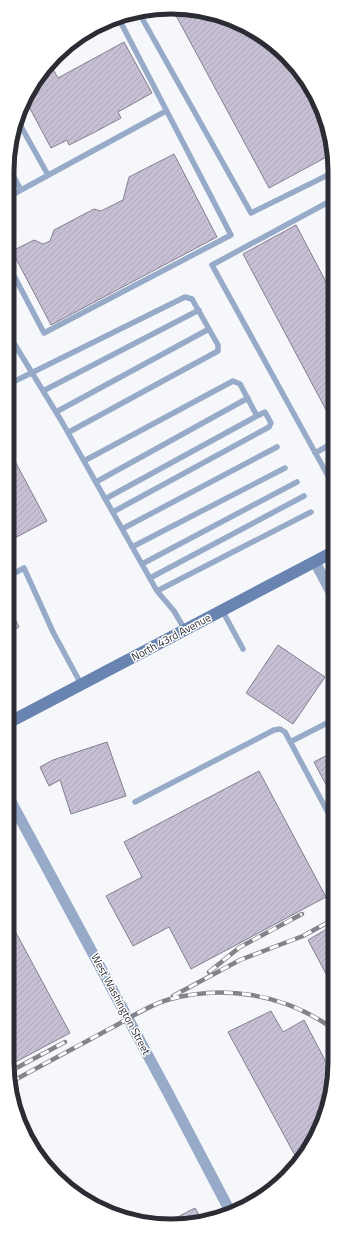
<svg xmlns="http://www.w3.org/2000/svg" width="342" height="1233" viewBox="0 0 342 1233" font-family="'Titillium Web',sans-serif">
	<defs>
		<pattern id="building-hatch" width="6" height="6" patternUnits="userSpaceOnUse"><rect width="6" height="6" fill="#c7c0d5"/><path d="M-1 1l2-2M0 6l6-6M5 7l2-2" fill="none" stroke="#aba5b7"/></pattern>
	</defs>
	<rect width="100%" height="100%" fill="#f6f7fb"/>
	<path fill="url(#building-hatch)" stroke="#857e91" d="M 173,10 L 203,10 L 253,29 L 294,63 L 314,93 L 308,96 L 328,132 L 334,153 L 269,188 Z
		M 124,42 L 152,93 L 118,112 L 121,118 L 95,132 L 69,145 L 67,140 L 51,148 L 26,101 L 35,80 L 44,71 L 45,74 L 53,69 L 58,78 Z
		M 174,154 L 217,237 L 51,325 L 12,251 L 34,240 L 43,244 L 50,241 L 54,230 L 94,209 L 101,211 L 123,200 L 129,177 Z
		M 296,225 L 333,295 L 333,423 L 243,254 Z
		M 9,450 L 47,521 L 9,541 Z
		M 9,606 L 19,627 L 8,633 Z
		M 278,645 L 325,677 L 293,724 L 246,693 Z
		M 107,742 L 126,796 L 71,814 L 60,780 L 49,786 L 40,767 L 53,760 Z
		M 333,752 L 332,796 L 314,762 Z
		M 259,771 L 326,897 L 191,969 L 169,927 L 133,946 L 106,896 L 142,877 L 124,842 Z
		M 7,916 L 70,1033 L 8,1066 L 7,1062 Z
		M 332,926 L 332,985 L 308,940 Z
		M 271,1011 L 283,1032 L 304,1020 L 326,1062 L 332,1059 L 332,1094 L 313,1144 L 298,1161 L 228,1032 Z
		M 195,1208 L 202,1220 L 164,1225 L 164,1224 Z"/>
	<g fill="none" stroke-linecap="round" stroke-linejoin="round">
		<path stroke="#97aac8" stroke-width="5.5" d="M 138,11 L 251,213 L 334,172
			M 76,38 L 95,28
			M 18,121 L 48,175
			M 10,170 L 21,190
			M 10,196 L 166,111
			M 10,268 L 44,333 L 231,235 L 119,19
			M 9,335 L 62,422 L 157,591 L 174,611 L 185,630
			M 9,384 L 185,297 L 192,299 L 218,345 L 218,351 L 69,432
			M 43,391 L 199,310
			M 56,412 L 209,329
			M 315,453 L 333,443
			M 84,461 L 233,381 L 240,384 L 257,416 L 265,412 L 271,423 L 269,427 L 113,512
			M 96,482 L 248,398
			M 333,485 L 212,265 L 334,199
			M 105,499 L 257,416
			M 122,529 L 277,447
			M 132,547 L 285,468
			M 142,564 L 297,482
			M 9,576 L 24,568 L 53,632 L 81,684
			M 150,578 L 304,496
			M 157,591 L 311,512
			M 222,610 L 243,649
			M 290,742 L 333,720
			M 135,802 L 274,730 L 280,729 L 285,732 L 332,820
			M 329,1007 L 332,1008"/>
		<path stroke="#97aac8" stroke-width="11" d="M 315,562 L 333,596
			M 8,796 L 166,1089 L 231,1213"/>
		<path stroke="#6984b0" stroke-width="12" d="M 8,723 L 333,552"/>
		<g stroke="#83848a" stroke-width="4.5">
			<path id="rail" d="M 209,972 L 240,947 L 302,914
				M 173,996 L 240,960 L 303,936 L 332,920
				M 9,1072 L 65,1042
				M 11,1082 C 46,1063 81,1044 115,1026 C 131,1017 150,1005 167,1000 C 224,984 284,994 332,1028"/>
		</g>
		<use href="#rail" stroke="#fff" stroke-width="3" stroke-dasharray="9" stroke-linecap="butt"/>
	</g>
	<g text-anchor="middle" stroke-width="3" stroke-linejoin="round" paint-order="stroke">
		<g font-size="11" fill="#2b2c34" stroke="#fff">
			<text transform="translate(171 637) rotate(-28)" y="4">North 43rd Avenue</text>
			<text transform="translate(121 1004) rotate(62)" y="4">West Washington Street</text>
		</g>
	</g>
	<path d="M0 0H342V1233H0ZM171 14H171A157 157 0 0 1 328 171V1062A157 157 0 0 1 171 1219H171A157 157 0 0 1 14 1062V171A157 157 0 0 1 171 14Z" fill="#fff" fill-rule="evenodd"/>
	<path fill="none" stroke="#2b2c34" stroke-width="5" d="M171 14H171A157 157 0 0 1 328 171V1062A157 157 0 0 1 171 1219H171A157 157 0 0 1 14 1062V171A157 157 0 0 1 171 14Z"/>
</svg>
